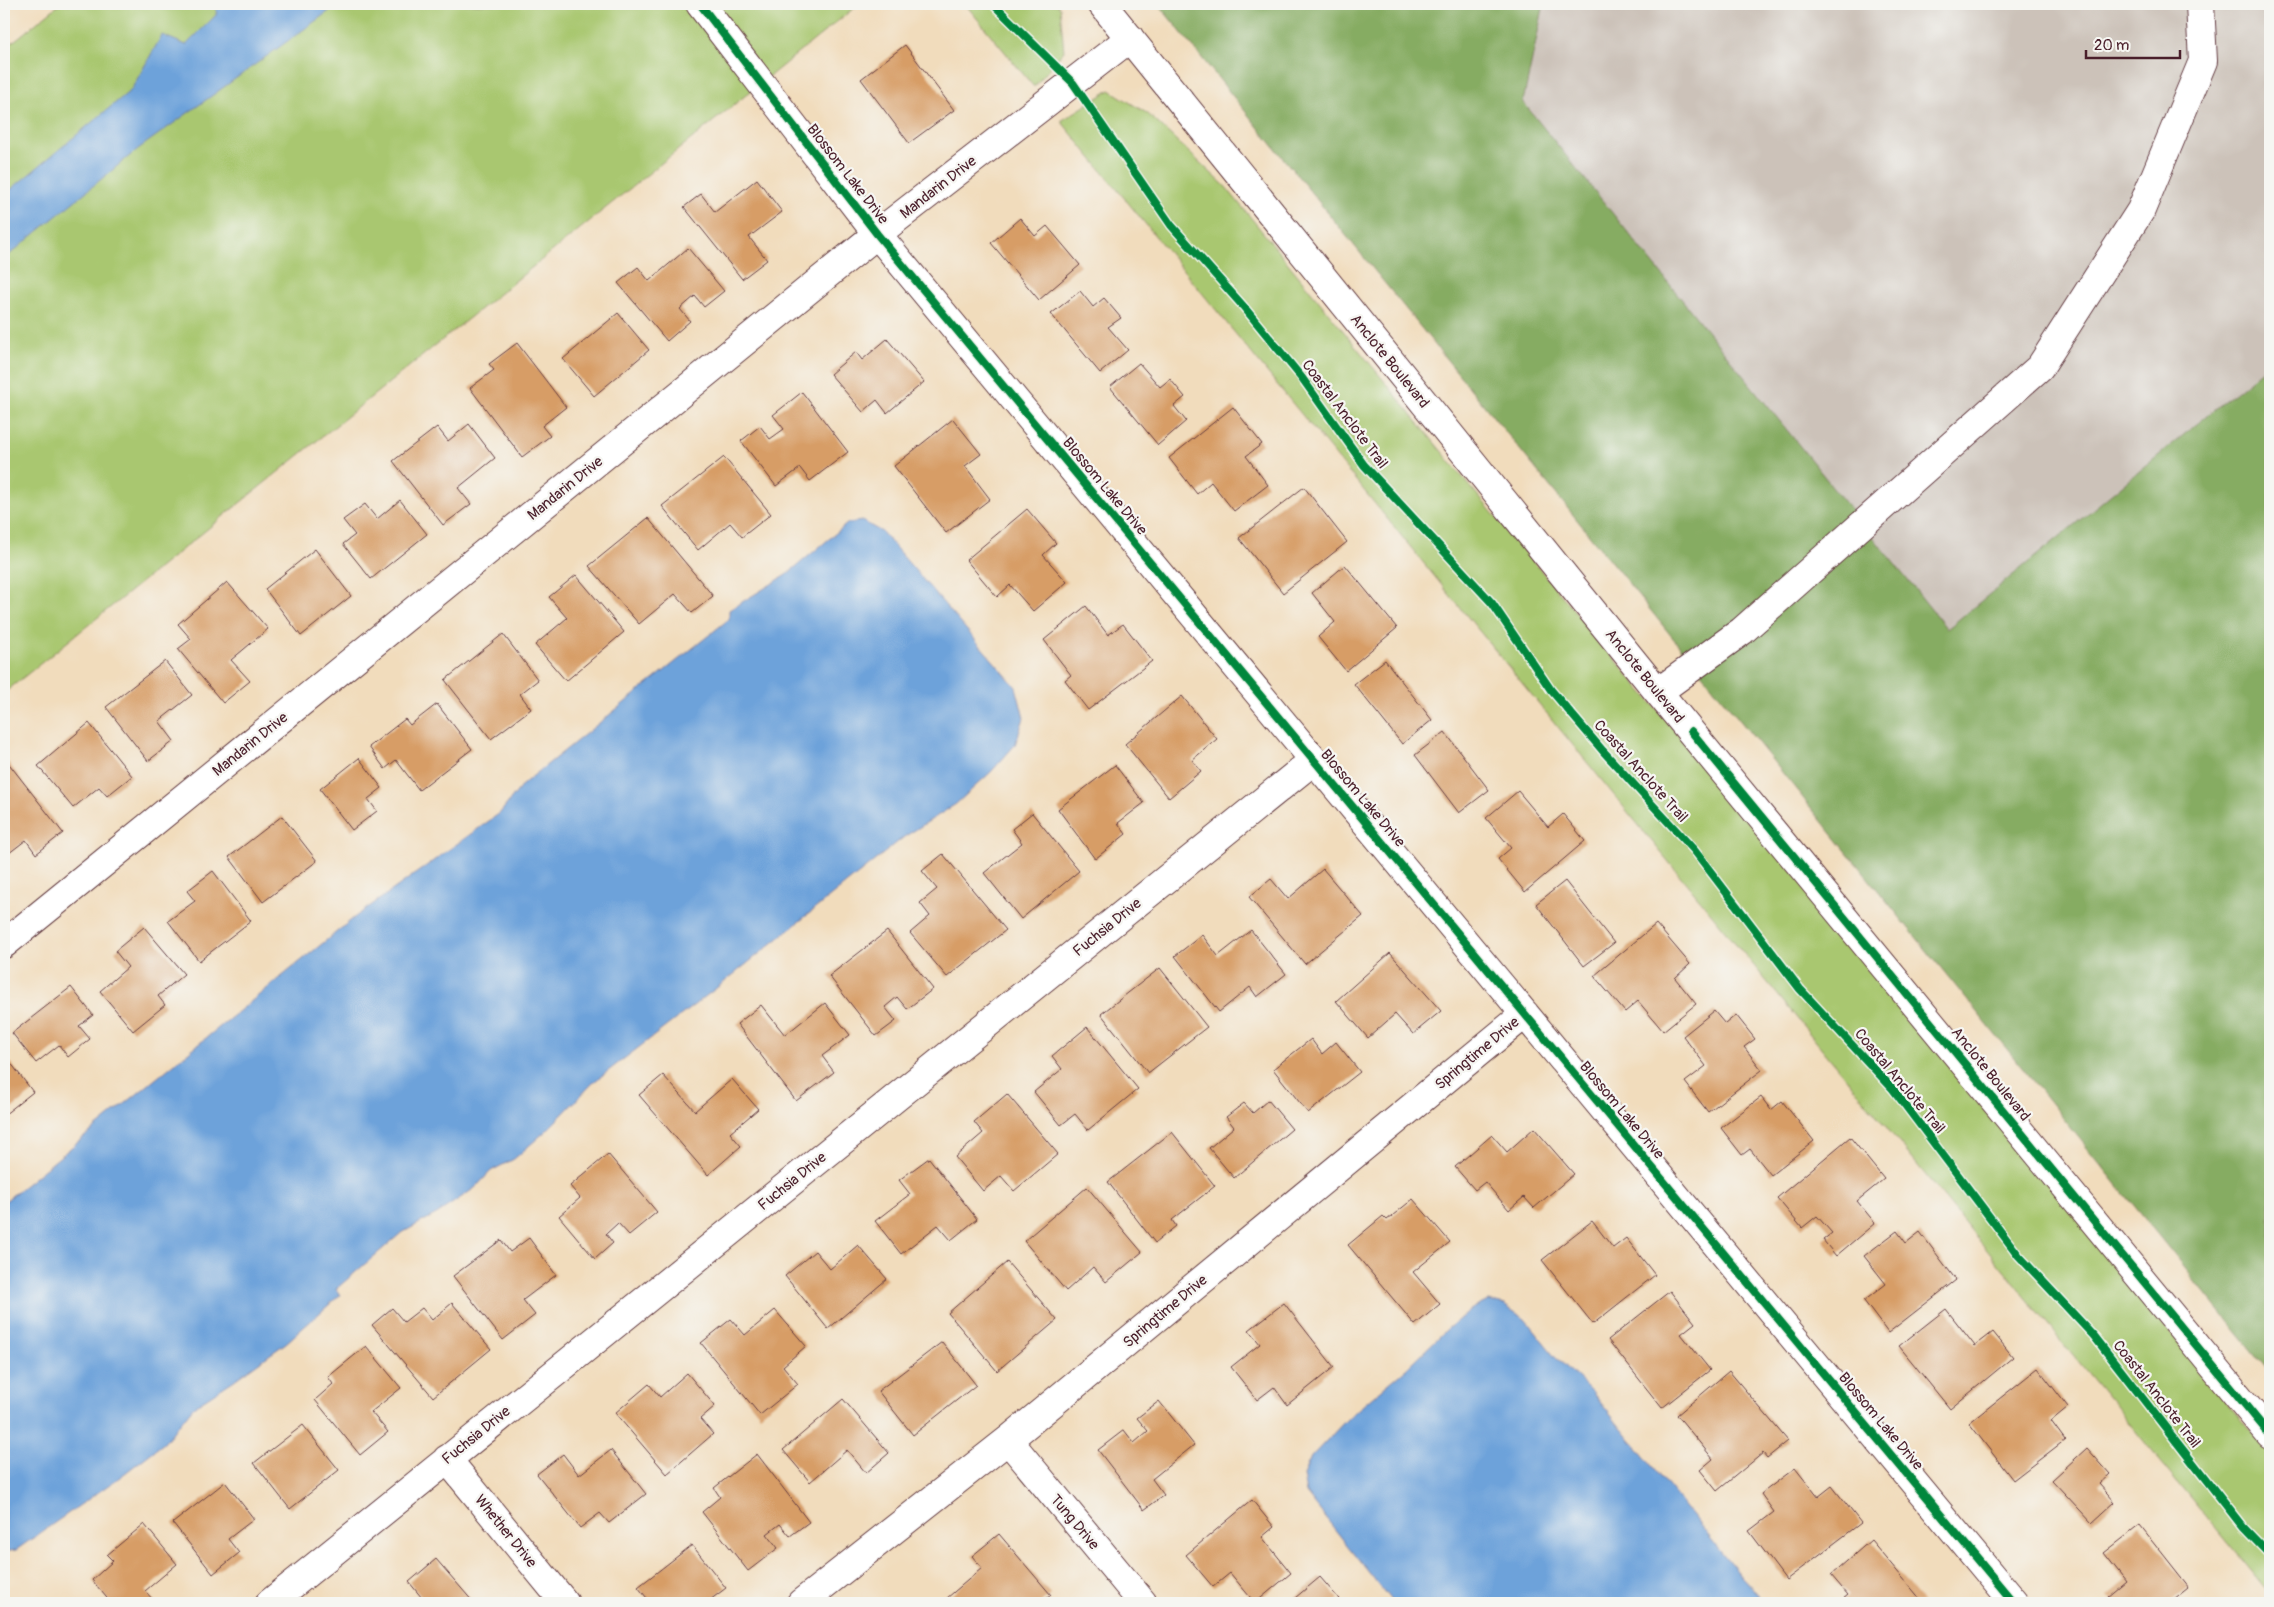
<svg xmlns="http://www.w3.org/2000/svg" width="2274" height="1607" viewBox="0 0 2274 1607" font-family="Pangolin,sans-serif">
	<rect width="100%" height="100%" fill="#f6f6f2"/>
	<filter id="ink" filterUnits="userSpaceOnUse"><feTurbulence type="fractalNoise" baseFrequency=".02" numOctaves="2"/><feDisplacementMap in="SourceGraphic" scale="10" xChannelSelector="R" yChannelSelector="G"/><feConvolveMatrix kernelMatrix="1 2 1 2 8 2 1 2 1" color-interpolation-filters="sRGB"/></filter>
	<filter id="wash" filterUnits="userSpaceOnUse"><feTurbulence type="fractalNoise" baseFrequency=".0096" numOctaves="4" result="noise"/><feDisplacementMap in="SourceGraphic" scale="20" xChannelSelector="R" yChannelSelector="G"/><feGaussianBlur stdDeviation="1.12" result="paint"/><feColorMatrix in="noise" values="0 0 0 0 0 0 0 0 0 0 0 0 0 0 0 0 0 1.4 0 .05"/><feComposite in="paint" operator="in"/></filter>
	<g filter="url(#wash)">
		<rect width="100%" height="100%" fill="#f1dcbc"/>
		<path fill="#ccc2b9" d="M 1544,4 L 2270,4 L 2270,364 L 1947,629 L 1523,102 Z"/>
		<path fill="#a9c76f" stroke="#7a734d" d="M 60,4 L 859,4 L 4,693 L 4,49 Z
			M 965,4 L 1057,4 L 1060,8 L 1064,51 L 1034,87 Z
			M 1110,90 L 1148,114 L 1225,186 L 1465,480 L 1806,887 L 2270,1454 L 2270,1595 L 1061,121 Z"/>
		<path fill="#86ac62" stroke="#686646" d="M 1158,4 L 1544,4 L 1523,102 L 1947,629 L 2270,364 L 2270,1373 Z"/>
		<path fill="#6da2da" stroke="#5c6082" d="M 217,4 L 339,4 L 138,149 L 4,259 L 4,195 L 131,90 L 162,35 L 186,45 L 216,15 Z
			M 862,521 L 882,532 L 1016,687 L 1024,718 L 1015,745 L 991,772 L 956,804 L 904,837 L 723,983 L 595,1081 L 547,1130 L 514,1159 L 491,1171 L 475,1188 L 438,1213 L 400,1234 L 336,1289 L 340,1295 L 286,1343 L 233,1381 L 193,1407 L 164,1443 L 120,1477 L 16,1550 L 4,1552 L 4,1202 L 355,917 L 500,813 L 523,784 L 729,619 L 729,610 L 786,575 L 848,523 Z
			M 1488,1301 L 1504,1305 L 1525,1319 L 1554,1355 L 1592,1392 L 1741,1576 L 1766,1603 L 1393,1603 L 1306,1493 L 1303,1475 L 1311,1457 L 1349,1417 L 1406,1369 L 1446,1330 L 1470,1310 Z"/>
		<g id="blocks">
			<path fill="#d79d66" d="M 905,45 L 954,110 L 909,143 L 861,79 Z
				M 757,179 L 782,212 L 749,237 L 767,260 L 742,279 L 684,207 L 701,194 L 715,212 Z
				M 1020,218 L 1035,236 L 1047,226 L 1080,265 L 1039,300 L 991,243 Z
				M 688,248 L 724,291 L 704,307 L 695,296 L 680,309 L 690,321 L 667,341 L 618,283 L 638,267 L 649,281 Z
				M 1080,291 L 1093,307 L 1104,298 L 1121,318 L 1108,327 L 1128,350 L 1100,373 L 1051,314 Z
				M 618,313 L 649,350 L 594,396 L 563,359 Z
				M 887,339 L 924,382 L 887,413 L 877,400 L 863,412 L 830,374 L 856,352 L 862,360 Z
				M 517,343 L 566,407 L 542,426 L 550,436 L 522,457 L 470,388 L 494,370 L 489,364 Z
				M 1139,363 L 1160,387 L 1170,379 L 1185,397 L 1174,406 L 1186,421 L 1158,445 L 1110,387 Z
				M 802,392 L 848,452 L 810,481 L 800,468 L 776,486 L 741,441 L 760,426 L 770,439 L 784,429 L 773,415 Z
				M 1233,407 L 1262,444 L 1246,456 L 1268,485 L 1234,511 L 1211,482 L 1197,494 L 1169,458 Z
				M 953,419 L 981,454 L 965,466 L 990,499 L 946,533 L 894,466 Z
				M 469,424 L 495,458 L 458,488 L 471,504 L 443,525 L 393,461 L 437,427 L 448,441 Z
				M 724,457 L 771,514 L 742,537 L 730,523 L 698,550 L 662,506 Z
				M 1304,487 L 1347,542 L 1283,593 L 1239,538 Z
				M 400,500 L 427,534 L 371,579 L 343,544 L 355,535 L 343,520 L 365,504 L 377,519 Z
				M 1027,509 L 1056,543 L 1043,555 L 1067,582 L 1033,611 L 1010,585 L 997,597 L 966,560 Z
				M 648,518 L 713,596 L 692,613 L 675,594 L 639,624 L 589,566 Z
				M 315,549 L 351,596 L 301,636 L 265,589 Z
				M 1345,565 L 1397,628 L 1346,671 L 1318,637 L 1335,622 L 1312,593 Z
				M 576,575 L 624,632 L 566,681 L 535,645 L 567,618 L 549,597 Z
				M 227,582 L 268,629 L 231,660 L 250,681 L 223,703 L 178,649 L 191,639 L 178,624 Z
				M 1086,606 L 1108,635 L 1123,624 L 1152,661 L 1088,710 L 1065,680 L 1071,675 L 1044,640 Z
				M 503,634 L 538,680 L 520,694 L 531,709 L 491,739 L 445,680 Z
				M 1385,660 L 1432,720 L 1402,744 L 1354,684 Z
				M 165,661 L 192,695 L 159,721 L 174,741 L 148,761 L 106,707 Z
				M 1182,696 L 1217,739 L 1192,760 L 1201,771 L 1169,798 L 1125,744 Z
				M 437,704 L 472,749 L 419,790 L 396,760 L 385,769 L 369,747 L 405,719 L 410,725 Z
				M 89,723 L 132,776 L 107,796 L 99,787 L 73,808 L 38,766 Z
				M 1445,732 L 1489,790 L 1459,813 L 1415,755 Z
				M 359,758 L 382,788 L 368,799 L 377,811 L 352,830 L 320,789 Z
				M 6,760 L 63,833 L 36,854 L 26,840 L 4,857 L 4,761 Z
				M 1115,765 L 1144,803 L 1118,823 L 1126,834 L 1095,859 L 1058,809 Z
				M 1518,791 L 1548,827 L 1563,814 L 1585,841 L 1525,892 L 1498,859 L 1511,848 L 1486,818 Z
				M 1032,813 L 1079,871 L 1021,919 L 984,873 L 1022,843 L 1012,829 Z
				M 282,816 L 317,861 L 263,902 L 229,857 Z
				M 943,854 L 1006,930 L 947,977 L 910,933 L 930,916 L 920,903 L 937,889 L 922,871 Z
				M 1323,869 L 1363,916 L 1305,964 L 1249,897 L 1271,879 L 1288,899 Z
				M 213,871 L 251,921 L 199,961 L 168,921 L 195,901 L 187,891 Z
				M 1565,881 L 1614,943 L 1584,966 L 1536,904 Z
				M 1656,924 L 1690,964 L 1675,978 L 1696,1004 L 1663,1031 L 1638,1001 L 1625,1012 L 1594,976 Z
				M 144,927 L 184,974 L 158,996 L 165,1005 L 133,1031 L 100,991 L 128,967 L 115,951 Z
				M 1251,930 L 1286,974 L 1257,997 L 1250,987 L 1219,1012 L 1175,956 L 1202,935 L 1218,956 Z
				M 887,931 L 933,989 L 907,1009 L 897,997 L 885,1007 L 896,1021 L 876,1036 L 829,976 Z
				M 1390,953 L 1441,1011 L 1413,1034 L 1395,1014 L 1368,1038 L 1336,1001 Z
				M 1160,968 L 1207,1027 L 1148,1073 L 1101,1014 Z
				M 71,987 L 93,1015 L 79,1026 L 90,1039 L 68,1057 L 59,1045 L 36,1063 L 12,1033 Z
				M 825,1003 L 850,1035 L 822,1056 L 834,1072 L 796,1101 L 737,1024 L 761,1005 L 785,1035 Z
				M 1714,1011 L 1725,1024 L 1736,1015 L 1755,1039 L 1744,1047 L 1762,1070 L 1708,1112 L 1685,1082 L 1706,1066 L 1683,1036 Z
				M 1087,1027 L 1138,1089 L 1088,1130 L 1075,1114 L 1061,1125 L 1034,1092 L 1062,1069 L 1052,1056 Z
				M 1311,1039 L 1322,1054 L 1336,1042 L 1360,1072 L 1308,1113 L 1273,1069 Z
				M 4,1054 L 33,1092 L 4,1115 Z
				M 663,1075 L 695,1111 L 732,1079 L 758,1109 L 730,1133 L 741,1146 L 708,1175 L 639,1095 Z
				M 1007,1094 L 1058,1154 L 1014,1191 L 1001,1176 L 983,1191 L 955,1157 L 983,1133 L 974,1122 Z
				M 1761,1097 L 1771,1110 L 1782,1101 L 1814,1141 L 1771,1175 L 1750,1149 L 1742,1155 L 1721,1128 Z
				M 1268,1100 L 1292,1129 L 1234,1178 L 1209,1148 L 1234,1127 L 1226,1117 L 1244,1103 L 1253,1113 Z
				M 1534,1128 L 1574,1174 L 1534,1208 L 1524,1197 L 1509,1210 L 1485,1182 L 1475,1190 L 1455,1167 L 1492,1135 L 1507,1152 Z
				M 1172,1132 L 1215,1186 L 1172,1220 L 1176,1226 L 1155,1243 L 1108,1182 Z
				M 1850,1137 L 1884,1179 L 1857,1201 L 1875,1223 L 1836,1256 L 1823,1240 L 1832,1233 L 1817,1216 L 1802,1228 L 1777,1198 Z
				M 608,1154 L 657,1212 L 629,1235 L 618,1223 L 606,1234 L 613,1243 L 595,1259 L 559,1216 L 580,1198 L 570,1186 Z
				M 929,1158 L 977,1219 L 951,1240 L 938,1225 L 901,1254 L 875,1221 L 910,1194 L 899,1180 Z
				M 1087,1187 L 1142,1252 L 1106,1282 L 1093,1267 L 1066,1291 L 1024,1241 Z
				M 1413,1199 L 1450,1242 L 1413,1272 L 1440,1304 L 1415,1325 L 1348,1245 L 1383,1216 L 1387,1220 Z
				M 1592,1221 L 1613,1248 L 1626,1238 L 1655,1275 L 1593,1324 L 1542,1260 Z
				M 1897,1231 L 1906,1243 L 1920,1232 L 1956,1280 L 1888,1333 L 1864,1301 L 1886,1284 L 1864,1256 Z
				M 529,1238 L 556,1275 L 523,1300 L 535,1315 L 503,1340 L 453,1276 L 501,1240 L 510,1252 Z
				M 858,1245 L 887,1279 L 828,1329 L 785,1276 L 815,1251 L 830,1269 Z
				M 1007,1262 L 1057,1320 L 997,1371 L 948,1313 Z
				M 1670,1291 L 1695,1323 L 1681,1334 L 1710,1370 L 1662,1408 L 1608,1340 Z
				M 452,1303 L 491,1349 L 433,1397 L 372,1325 L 392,1308 L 404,1322 L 422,1308 L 432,1320 Z
				M 1284,1303 L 1334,1367 L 1287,1405 L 1274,1387 L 1257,1400 L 1231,1367 L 1260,1344 L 1249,1330 Z
				M 1946,1309 L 1975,1346 L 1993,1332 L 2013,1357 L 1950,1409 L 1899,1346 Z
				M 775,1310 L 806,1346 L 783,1366 L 798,1384 L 760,1415 L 701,1343 L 731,1319 L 745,1335 Z
				M 942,1342 L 976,1385 L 913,1435 L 878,1391 Z
				M 366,1346 L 401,1388 L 371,1412 L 388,1432 L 360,1455 L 315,1400 L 333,1384 L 328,1377 Z
				M 2038,1368 L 2068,1407 L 2051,1421 L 2065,1440 L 2013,1480 L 1969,1423 Z
				M 1729,1371 L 1788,1441 L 1767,1458 L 1763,1453 L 1717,1491 L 1700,1470 L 1713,1459 L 1677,1415 Z
				M 687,1373 L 715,1406 L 700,1419 L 713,1434 L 667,1474 L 615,1413 L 649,1384 L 660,1397 Z
				M 843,1399 L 889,1453 L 866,1473 L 847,1450 L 810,1482 L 783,1450 Z
				M 1159,1401 L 1194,1445 L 1152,1479 L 1164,1495 L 1144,1510 L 1098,1450 L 1124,1430 L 1134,1443 L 1148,1431 L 1137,1418 Z
				M 303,1425 L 339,1470 L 290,1509 L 254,1463 Z
				M 2087,1448 L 2110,1474 L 2099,1484 L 2115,1502 L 2092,1523 L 2052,1480 Z
				M 611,1450 L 646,1494 L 609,1523 L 600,1513 L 580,1528 L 537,1474 L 563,1454 L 579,1475 Z
				M 757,1454 L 809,1522 L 790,1536 L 780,1524 L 767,1534 L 778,1548 L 748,1571 L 702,1512 L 720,1497 L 714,1488 Z
				M 1795,1468 L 1818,1497 L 1832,1486 L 1861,1523 L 1786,1580 L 1749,1531 L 1774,1512 L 1761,1494 Z
				M 225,1482 L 254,1519 L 228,1539 L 239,1553 L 213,1574 L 173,1523 Z
				M 1252,1500 L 1274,1527 L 1262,1537 L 1291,1573 L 1255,1603 L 1230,1573 L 1213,1587 L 1186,1555 Z
				M 144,1524 L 177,1564 L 145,1591 L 156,1603 L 111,1603 L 92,1580 L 113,1561 L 107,1555 Z
				M 2140,1525 L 2189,1587 L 2169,1603 L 2114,1603 L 2108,1596 L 2126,1581 L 2104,1553 Z
				M 999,1534 L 1051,1595 L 1041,1603 L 952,1603 L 947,1598 L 982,1568 L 972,1556 Z
				M 1871,1540 L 1922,1601 L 1920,1603 L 1838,1603 L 1848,1595 L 1831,1575 Z
				M 692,1545 L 726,1588 L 706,1603 L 651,1603 L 638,1587 Z
				M 436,1559 L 474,1603 L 416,1603 L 422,1598 L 409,1582 Z
				M 1320,1577 L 1339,1599 L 1334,1603 L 1289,1603 Z"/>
		</g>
	</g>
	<g filter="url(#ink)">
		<use href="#blocks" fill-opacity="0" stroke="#633b41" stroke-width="1"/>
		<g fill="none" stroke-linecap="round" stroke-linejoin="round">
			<g stroke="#633b41" stroke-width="30">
				<path id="minor" d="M 700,4 L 877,234 L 2014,1603
					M 1102,4 L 1658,692 L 2270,1435
					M 1658,692 L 1742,631 L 2040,367 L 2141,210 L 2203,61 L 2200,4
					M 4,944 L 877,234 L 1130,38
					M 1008,1440 L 1143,1603
					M 447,1459 L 565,1603
					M 270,1603 L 1314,760
					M 801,1603 L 1008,1440 L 1525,1014"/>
			</g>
			<use href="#minor" stroke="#fff" stroke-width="28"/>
			<g stroke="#f6f6f2" stroke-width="11">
				<path id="cycleway" d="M 700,4 L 877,234 L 2014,1603
					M 993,4 L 1073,83 L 1171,225 L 1243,306 L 1302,378 L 1364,465 L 1492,603 L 1551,690 L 1603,751 L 1694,850 L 1800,989 L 1893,1089 L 2019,1256 L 2094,1336 L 2243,1527 L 2270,1555
					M 1691,731 L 2270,1435"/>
			</g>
			<use href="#cycleway" stroke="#00873e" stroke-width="8"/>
		</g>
	</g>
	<g text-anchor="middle" stroke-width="4.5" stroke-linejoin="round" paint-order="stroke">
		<g font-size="15" fill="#4a1f2b" stroke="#f6f6f2">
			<text transform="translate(848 174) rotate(52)" y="5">Blossom Lake Drive</text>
			<text transform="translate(938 187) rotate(-38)" y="5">Mandarin Drive</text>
			<text transform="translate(1390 361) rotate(51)" y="5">Anclote Boulevard</text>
			<text transform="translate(1345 414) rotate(53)" y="5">Coastal Anclote Trail</text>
			<text transform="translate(1105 486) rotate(50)" y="5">Blossom Lake Drive</text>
			<text transform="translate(565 488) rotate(-39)" y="5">Mandarin Drive</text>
			<text transform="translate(1645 676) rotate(51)" y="5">Anclote Boulevard</text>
			<text transform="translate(250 744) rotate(-39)" y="5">Mandarin Drive</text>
			<text transform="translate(1641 771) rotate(48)" y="5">Coastal Anclote Trail</text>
			<text transform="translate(1363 798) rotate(50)" y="5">Blossom Lake Drive</text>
			<text transform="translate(1107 927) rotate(-39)" y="5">Fuchsia Drive</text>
			<text transform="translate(1477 1053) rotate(-40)" y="5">Springtime Drive</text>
			<text transform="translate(1991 1074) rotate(51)" y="5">Anclote Boulevard</text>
			<text transform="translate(1900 1081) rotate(50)" y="5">Coastal Anclote Trail</text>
			<text transform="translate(1622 1110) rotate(50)" y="5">Blossom Lake Drive</text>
			<text transform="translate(792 1181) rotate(-39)" y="5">Fuchsia Drive</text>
			<text transform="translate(1165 1311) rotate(-40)" y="5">Springtime Drive</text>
			<text transform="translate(2157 1394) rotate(52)" y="5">Coastal Anclote Trail</text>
			<text transform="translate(1881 1421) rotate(50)" y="5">Blossom Lake Drive</text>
			<text transform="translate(476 1435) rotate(-39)" y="5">Fuchsia Drive</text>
			<text transform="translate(1075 1522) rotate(50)" y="5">Tung Drive</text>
			<text transform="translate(506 1531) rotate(51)" y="5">Whether Drive</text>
		</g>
	</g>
	<rect width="2274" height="1607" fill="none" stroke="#f6f6f2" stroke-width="20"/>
	<path d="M2086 50v8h94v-8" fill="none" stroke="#4a1f2b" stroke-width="2.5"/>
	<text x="2094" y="50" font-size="15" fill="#4a1f2b" stroke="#f6f6f2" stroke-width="4" paint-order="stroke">20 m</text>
</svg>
